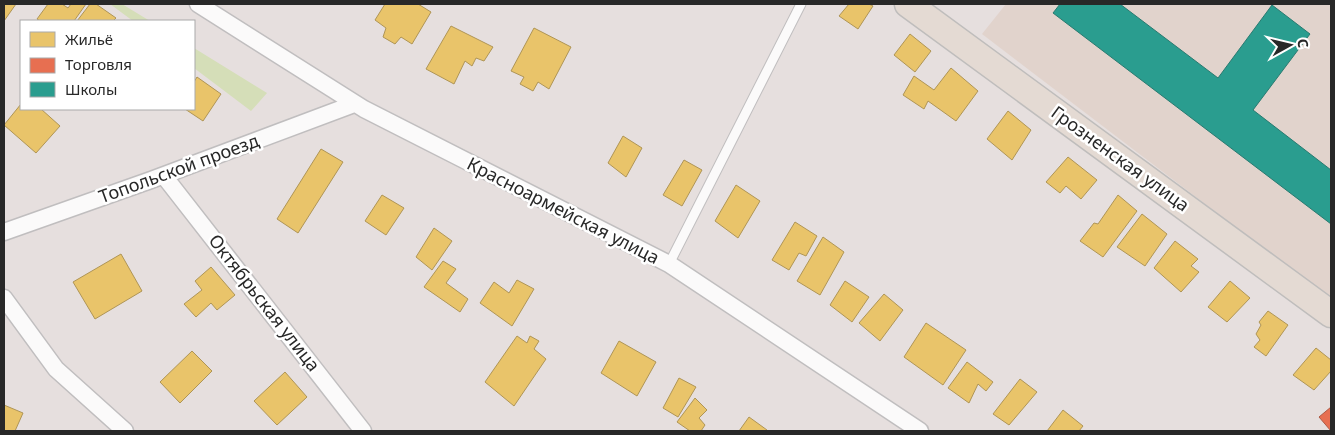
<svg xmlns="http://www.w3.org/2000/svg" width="1335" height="435" viewBox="0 0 1335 435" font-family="'Noto Sans',sans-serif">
	<rect width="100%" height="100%" fill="#e6dfde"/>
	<path fill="#e1d3cc" d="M 1006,4 L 1331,4 L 1331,300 L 982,34 Z"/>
	<path fill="#d5deb8" d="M 110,4 L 122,4 L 150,21 L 133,21 Z
		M 194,48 L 267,93 L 251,111 L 194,68 Z"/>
	<path fill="#e9c46a" stroke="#af9556" d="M 4,4 L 16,4 L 4,21 Z
		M 48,4 L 62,4 L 68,8 L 71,4 L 86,4 L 74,21 L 40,21 L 37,19 Z
		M 90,4 L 96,4 L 116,18 L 113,21 L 77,21 Z
		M 385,4 L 418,4 L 431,12 L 412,44 L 401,37 L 395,44 L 383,37 L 386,28 L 375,20 Z
		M 849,4 L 869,4 L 873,6 L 858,29 L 839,16 Z
		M 451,26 L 493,47 L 484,61 L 476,58 L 472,66 L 465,61 L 454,84 L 426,69 Z
		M 534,28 L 571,47 L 549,89 L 538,82 L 533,91 L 520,84 L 524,77 L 511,71 Z
		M 910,34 L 931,51 L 915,72 L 894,55 Z
		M 951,68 L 978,91 L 956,121 L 928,101 L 924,109 L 903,95 L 914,76 L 934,90 Z
		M 197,77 L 221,94 L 203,121 L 185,109 L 194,109 L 194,82 Z
		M 21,104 L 21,109 L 41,109 L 60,126 L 36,153 L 4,125 Z
		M 1008,111 L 1031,130 L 1012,160 L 987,139 Z
		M 623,136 L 642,148 L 626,177 L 608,163 Z
		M 321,149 L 343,162 L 298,233 L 277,219 Z
		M 1068,157 L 1097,180 L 1081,199 L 1066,186 L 1060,193 L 1046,182 Z
		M 684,160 L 702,170 L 682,206 L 663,195 Z
		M 736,185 L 760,201 L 738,238 L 715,221 Z
		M 382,195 L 404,208 L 386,235 L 365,221 Z
		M 1118,195 L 1137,211 L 1103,257 L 1080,241 L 1094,223 L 1098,224 Z
		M 1142,214 L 1167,234 L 1145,266 L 1117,247 Z
		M 795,222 L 817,236 L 806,256 L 799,253 L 789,270 L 772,260 Z
		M 434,228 L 452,241 L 432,270 L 416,257 Z
		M 823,237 L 844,252 L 820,295 L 797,281 Z
		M 1175,241 L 1198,259 L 1191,266 L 1199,272 L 1181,292 L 1154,268 Z
		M 121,254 L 142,291 L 95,319 L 73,282 Z
		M 443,261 L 456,269 L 446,283 L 468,299 L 460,312 L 424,287 Z
		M 211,267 L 235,295 L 217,310 L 211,303 L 196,317 L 184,304 L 202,290 L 195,281 Z
		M 517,280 L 534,289 L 512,326 L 480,303 L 494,282 L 509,293 Z
		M 845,281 L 869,297 L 852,322 L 830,305 Z
		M 1230,281 L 1250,298 L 1227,322 L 1208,307 Z
		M 884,294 L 903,310 L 880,341 L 859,323 Z
		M 1268,311 L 1288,325 L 1266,356 L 1254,347 L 1260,340 L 1256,334 L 1261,325 L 1259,322 Z
		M 926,323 L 966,350 L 943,385 L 904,357 Z
		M 517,336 L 527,343 L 530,336 L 539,341 L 534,349 L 546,359 L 514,406 L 485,382 Z
		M 619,341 L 656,362 L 637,396 L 601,373 Z
		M 1316,348 L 1331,360 L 1331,371 L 1314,390 L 1293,375 Z
		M 192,351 L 212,371 L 180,403 L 160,382 Z
		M 967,362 L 993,382 L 986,391 L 978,384 L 969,403 L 948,388 Z
		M 285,372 L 307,397 L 277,425 L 254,401 Z
		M 679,378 L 696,387 L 678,417 L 663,408 Z
		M 1020,379 L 1037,392 L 1009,425 L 993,414 Z
		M 695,398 L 707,410 L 699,418 L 705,425 L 701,431 L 690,431 L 677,422 Z
		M 4,405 L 23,413 L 15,431 L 4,431 Z
		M 1063,410 L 1083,426 L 1079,431 L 1047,431 Z
		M 749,417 L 767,430 L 766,431 L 739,431 Z"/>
	<path fill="#e76f51" stroke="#ae5a45" d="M 1331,407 L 1331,431 L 1319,417 Z"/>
	<path fill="#2a9d8f" stroke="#297a70" d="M 1060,4 L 1120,4 L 1218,78 L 1272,5 L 1310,34 L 1253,110 L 1331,170 L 1331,224 L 1053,13 Z"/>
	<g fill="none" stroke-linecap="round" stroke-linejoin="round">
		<g stroke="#c0bebf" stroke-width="11">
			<path id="service" d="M 669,264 L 801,4"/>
		</g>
		<g stroke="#c0bebf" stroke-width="19">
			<path id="minor" d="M 198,4 L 364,109 L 669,264 L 920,431
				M 164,176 L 363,431
				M 4,232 L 151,180 L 354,104
				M 4,298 L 56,369 L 125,431"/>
		</g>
		<g stroke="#bfbdbc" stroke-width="29">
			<path id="primary" d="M 908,4 L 1331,314"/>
		</g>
		<use href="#service" stroke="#fbfafa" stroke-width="9"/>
		<use href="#minor" stroke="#fbfafa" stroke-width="16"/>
		<use href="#primary" stroke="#e4dad3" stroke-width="26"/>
	</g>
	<g text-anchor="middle" stroke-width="5" stroke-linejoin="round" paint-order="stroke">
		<g font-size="18" fill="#282828" stroke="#fff">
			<text transform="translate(1120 159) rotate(36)" y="6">Грозненская улица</text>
			<text transform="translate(179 169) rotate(-20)" y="6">Топольской проезд</text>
			<text transform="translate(563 211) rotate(27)" y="6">Красноармейская улица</text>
			<text transform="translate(264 303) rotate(52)" y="6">Октябрьская улица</text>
		</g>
	</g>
	<rect width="1335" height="435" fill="none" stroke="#282828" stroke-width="10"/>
	<rect x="20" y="20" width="175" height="90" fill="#ffffff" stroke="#a9a9a9"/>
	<rect x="30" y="32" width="25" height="15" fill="#e9c46a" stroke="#a9a9a9"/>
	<text x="65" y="45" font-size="15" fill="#282828">Жильё</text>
	<rect x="30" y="58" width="25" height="15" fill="#e76f51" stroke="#a9a9a9"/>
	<text x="65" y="70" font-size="15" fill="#282828">Торговля</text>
	<rect x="30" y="82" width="25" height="15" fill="#2a9d8f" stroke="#a9a9a9"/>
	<text x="65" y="95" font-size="15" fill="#282828">Школы</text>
	<g transform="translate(1290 45) rotate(82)" stroke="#ffffff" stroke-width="4" paint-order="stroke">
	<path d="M0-4L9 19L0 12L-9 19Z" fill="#282828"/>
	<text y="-8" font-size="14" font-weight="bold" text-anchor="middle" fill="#282828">С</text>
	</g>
</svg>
